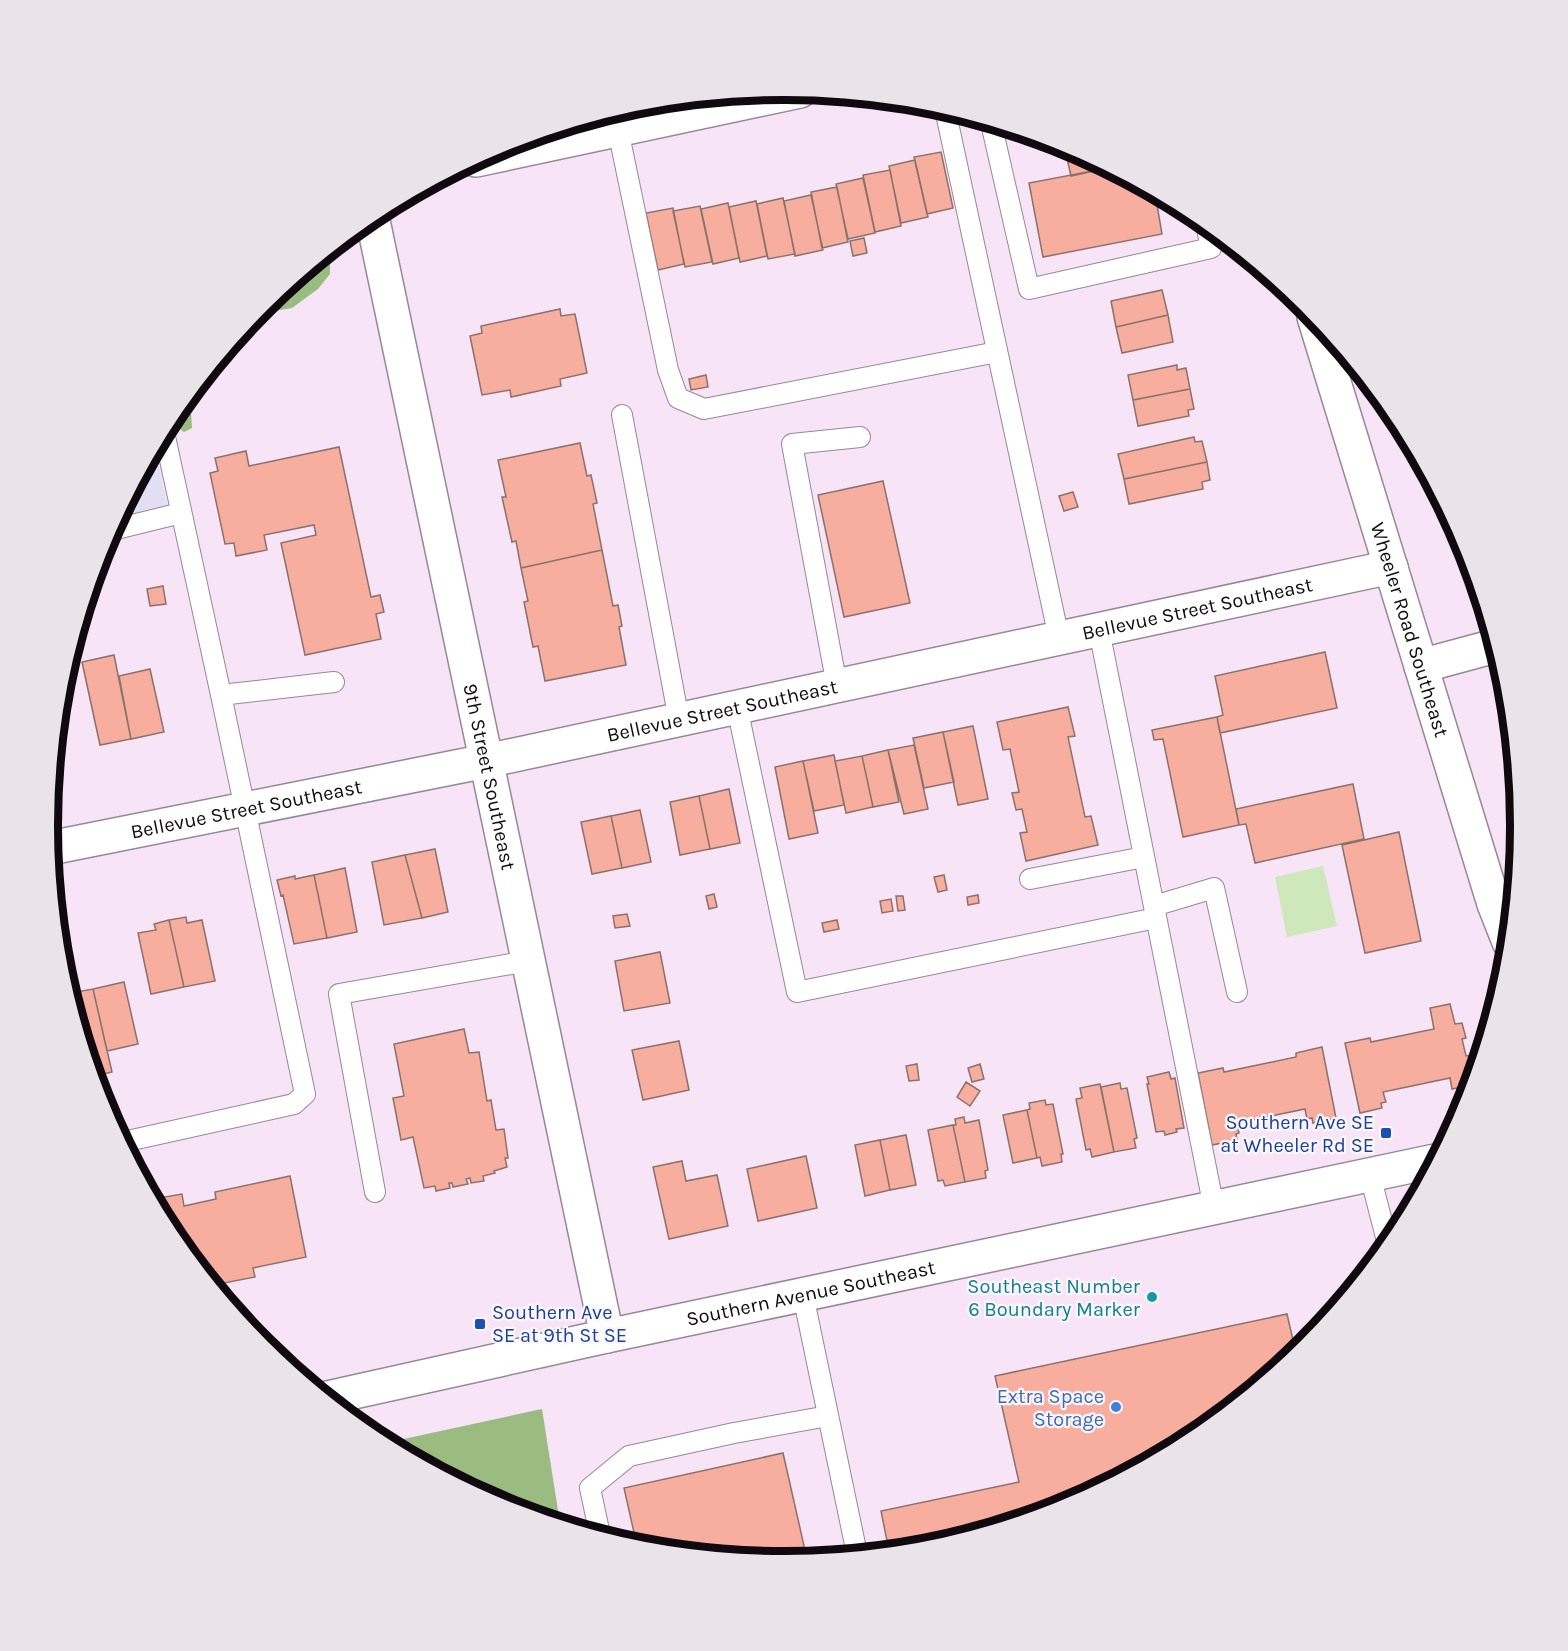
<svg xmlns="http://www.w3.org/2000/svg" width="1568" height="1651" viewBox="0 0 1568 1651" font-family="Karla,sans-serif">
	<rect width="100%" height="100%" fill="#f7e4f7"/>
	<path fill="#e2def4" d="M 155,448 L 168,508 L 117,520 Z"/>
	<path fill="#cee8bb" d="M 1323,866 L 1337,926 L 1287,937 L 1275,877 Z"/>
	<path fill="#9bbc81" d="M 330,251 L 330,274 L 318,289 L 292,308 L 256,314 L 264,305 Z
		M 190,395 L 192,428 L 184,432 L 181,430 L 177,410 Z
		M 542,1409 L 560,1523 L 502,1505 L 385,1443 Z"/>
	<path fill="#f7ae9f" stroke="#8a726c" stroke-width="1.5" d="M 1064,145 L 1066,146 L 1108,168 L 1071,176 Z
		M 941,152 L 953,208 L 927,214 L 914,157 Z
		M 915,160 L 928,217 L 901,223 L 889,166 Z
		M 1108,168 L 1155,193 L 1162,234 L 1043,257 L 1029,183 Z
		M 890,170 L 901,226 L 875,232 L 863,175 Z
		M 863,178 L 875,233 L 848,239 L 836,184 Z
		M 837,187 L 848,242 L 822,248 L 811,192 Z
		M 811,195 L 823,250 L 795,256 L 784,201 Z
		M 783,198 L 795,254 L 768,259 L 757,204 Z
		M 756,201 L 767,256 L 740,262 L 729,207 Z
		M 728,203 L 739,258 L 713,264 L 701,209 Z
		M 700,206 L 712,262 L 685,267 L 673,211 Z
		M 673,208 L 684,264 L 658,270 L 646,213 Z
		M 864,238 L 867,253 L 853,256 L 850,241 Z
		M 1162,290 L 1168,315 L 1116,327 L 1111,301 Z
		M 560,309 L 561,316 L 575,314 L 587,373 L 560,379 L 561,386 L 511,397 L 510,390 L 482,395 L 470,336 L 482,333 L 481,326 Z
		M 1168,315 L 1173,342 L 1122,353 L 1116,327 Z
		M 1177,365 L 1177,370 L 1186,368 L 1190,389 L 1133,400 L 1128,375 Z
		M 706,375 L 708,387 L 691,390 L 689,379 Z
		M 1190,389 L 1194,409 L 1188,410 L 1189,416 L 1138,426 L 1133,400 Z
		M 1194,437 L 1195,442 L 1202,441 L 1207,462 L 1124,479 L 1118,454 Z
		M 580,443 L 587,476 L 591,475 L 597,503 L 593,504 L 602,550 L 521,568 L 516,541 L 512,542 L 502,497 L 506,497 L 498,460 Z
		M 339,447 L 371,597 L 380,595 L 384,612 L 376,614 L 381,639 L 305,655 L 281,543 L 316,535 L 314,525 L 264,535 L 267,550 L 236,556 L 234,543 L 225,544 L 210,473 L 218,471 L 215,458 L 246,451 L 249,466 Z
		M 1207,462 L 1210,480 L 1202,482 L 1203,489 L 1129,504 L 1124,479 Z
		M 883,481 L 910,603 L 844,617 L 818,495 Z
		M 1073,492 L 1078,507 L 1064,511 L 1059,496 Z
		M 602,550 L 613,606 L 618,605 L 622,626 L 619,627 L 626,665 L 545,681 L 538,646 L 533,647 L 524,602 L 528,601 L 521,568 Z
		M 163,586 L 166,604 L 150,606 L 147,589 Z
		M 1325,652 L 1337,708 L 1220,733 L 1217,717 L 1223,715 L 1215,676 Z
		M 114,655 L 131,739 L 100,745 L 82,662 Z
		M 150,669 L 164,732 L 131,739 L 119,676 Z
		M 63,681 L 67,705 L 60,706 L 62,682 Z
		M 1068,707 L 1075,736 L 1068,737 L 1085,817 L 1091,816 L 1098,845 L 1026,861 L 1020,833 L 1027,832 L 1022,809 L 1016,810 L 1012,793 L 1019,792 L 1010,749 L 1003,750 L 997,722 Z
		M 1217,717 L 1239,825 L 1183,837 L 1163,739 L 1154,740 L 1152,730 Z
		M 973,726 L 988,799 L 958,805 L 943,732 Z
		M 943,732 L 954,782 L 924,788 L 913,738 Z
		M 914,745 L 928,809 L 904,814 L 888,750 Z
		M 888,750 L 899,802 L 873,807 L 862,756 Z
		M 834,755 L 844,805 L 814,811 L 803,761 Z
		M 862,756 L 873,807 L 846,813 L 835,761 Z
		M 803,761 L 818,833 L 789,839 L 775,767 Z
		M 1353,784 L 1364,839 L 1255,863 L 1246,824 L 1239,825 L 1236,809 Z
		M 729,789 L 740,843 L 710,849 L 699,796 Z
		M 699,796 L 710,849 L 680,855 L 670,802 Z
		M 640,810 L 651,862 L 622,868 L 611,816 Z
		M 611,816 L 622,868 L 592,874 L 581,822 Z
		M 1399,832 L 1421,941 L 1365,953 L 1342,845 Z
		M 435,849 L 448,912 L 422,918 L 405,855 Z
		M 405,855 L 422,918 L 384,925 L 372,862 Z
		M 345,868 L 357,932 L 327,938 L 314,875 Z
		M 314,875 L 327,938 L 294,944 L 283,895 L 281,896 L 277,880 L 295,876 L 295,879 Z
		M 944,875 L 947,890 L 938,892 L 934,877 Z
		M 714,894 L 717,907 L 709,909 L 706,896 Z
		M 978,895 L 979,903 L 968,905 L 967,897 Z
		M 896,896 L 903,896 L 905,910 L 898,911 Z
		M 891,899 L 893,911 L 882,913 L 880,901 Z
		M 627,914 L 630,926 L 615,928 L 613,916 Z
		M 186,917 L 187,923 L 202,920 L 215,981 L 184,987 L 169,920 Z
		M 169,920 L 184,987 L 151,994 L 138,933 L 156,930 L 154,924 Z
		M 837,920 L 839,929 L 824,932 L 822,923 Z
		M 660,952 L 670,1003 L 624,1011 L 615,961 Z
		M 124,982 L 138,1044 L 107,1051 L 93,989 Z
		M 93,989 L 112,1072 L 95,1076 L 70,993 Z
		M 1450,1004 L 1455,1024 L 1462,1023 L 1466,1038 L 1462,1039 L 1466,1056 L 1472,1055 L 1475,1069 L 1469,1090 L 1458,1092 L 1457,1088 L 1452,1089 L 1450,1078 L 1383,1092 L 1386,1102 L 1381,1103 L 1382,1108 L 1360,1113 L 1345,1043 L 1370,1038 L 1371,1042 L 1434,1029 L 1430,1008 Z
		M 464,1029 L 469,1053 L 479,1052 L 487,1101 L 491,1100 L 496,1130 L 504,1129 L 508,1158 L 505,1158 L 507,1167 L 494,1171 L 495,1173 L 483,1176 L 484,1181 L 471,1183 L 470,1178 L 466,1179 L 468,1184 L 453,1187 L 452,1183 L 449,1183 L 450,1188 L 436,1191 L 435,1186 L 424,1188 L 413,1137 L 401,1140 L 393,1098 L 404,1096 L 394,1044 Z
		M 679,1041 L 689,1090 L 643,1100 L 632,1050 Z
		M 1322,1047 L 1336,1118 L 1313,1123 L 1312,1118 L 1307,1119 L 1305,1109 L 1237,1123 L 1239,1133 L 1236,1134 L 1237,1140 L 1212,1145 L 1198,1073 L 1223,1068 L 1224,1072 L 1296,1057 L 1296,1053 Z
		M 917,1064 L 919,1080 L 909,1081 L 906,1066 Z
		M 980,1064 L 984,1079 L 972,1082 L 968,1068 Z
		M 1169,1072 L 1171,1079 L 1175,1078 L 1184,1128 L 1176,1129 L 1177,1132 L 1165,1135 L 1164,1131 L 1156,1132 L 1147,1084 L 1149,1084 L 1147,1077 Z
		M 966,1082 L 980,1091 L 970,1106 L 957,1097 Z
		M 1120,1083 L 1121,1089 L 1127,1088 L 1137,1138 L 1134,1139 L 1136,1148 L 1114,1152 L 1101,1087 Z
		M 1100,1084 L 1114,1152 L 1092,1157 L 1090,1149 L 1086,1150 L 1076,1099 L 1082,1098 L 1080,1088 Z
		M 1045,1100 L 1046,1105 L 1053,1104 L 1063,1154 L 1061,1154 L 1062,1162 L 1042,1166 L 1040,1157 L 1037,1158 L 1027,1110 L 1030,1109 L 1029,1103 Z
		M 1027,1110 L 1037,1158 L 1013,1163 L 1003,1115 Z
		M 964,1117 L 965,1123 L 979,1120 L 988,1170 L 985,1171 L 986,1178 L 965,1182 L 953,1125 L 956,1125 L 955,1119 Z
		M 953,1125 L 965,1182 L 945,1186 L 943,1180 L 938,1181 L 928,1130 Z
		M 906,1135 L 916,1185 L 890,1190 L 880,1140 Z
		M 880,1140 L 890,1190 L 865,1196 L 855,1145 Z
		M 806,1156 L 817,1208 L 758,1221 L 747,1169 Z
		M 682,1161 L 686,1181 L 717,1175 L 728,1226 L 669,1239 L 653,1167 Z
		M 290,1176 L 306,1257 L 253,1268 L 255,1277 L 214,1285 L 172,1234 L 153,1199 L 182,1194 L 184,1206 L 216,1199 L 215,1192 Z
		M 1287,1314 L 1296,1353 L 1193,1438 L 1065,1506 L 927,1547 L 889,1551 L 881,1511 L 1019,1482 L 995,1376 Z
		M 783,1453 L 807,1559 L 784,1561 L 637,1546 L 624,1488 Z"/>
	<g fill="none" stroke-linecap="round" stroke-linejoin="round">
		<g stroke="#988798" stroke-width="22">
			<path id="service" d="M 945,109 L 1059,638
				M 991,123 L 1029,289 L 1211,248 L 1206,224
				M 618,130 L 668,370 L 678,398 L 704,409 L 997,352
				M 622,415 L 679,720
				M 164,432 L 221,695
				M 112,530 L 181,513
				M 1099,630 L 1214,1208
				M 837,686 L 792,444 L 860,437
				M 737,707 L 797,992 L 1156,918
				M 1030,879 L 1144,857
				M 1154,906 L 1214,888 L 1237,992
				M 123,1142 L 294,1104 L 305,1094 L 221,695 L 334,682
				M 1370,1175 L 1388,1245
				M 375,1192 L 339,994 L 528,961
				M 803,1295 L 857,1554
				M 600,1535 L 590,1488 L 629,1456 L 734,1433 L 828,1416"/>
		</g>
		<g stroke="#988798" stroke-width="36">
			<g id="minor">
				<path id="s1" d="M 372,216 L 607,1336"/>
				<path d="M 1421,666 L 1495,646"/>
				<path id="s2" d="M 50,848 L 486,761 L 1391,567"/>
			</g>
		</g>
		<g stroke="#988798" stroke-width="36">
			<path id="tertiary" d="M 476,160 L 800,91"/>
		</g>
		<g stroke="#988798" stroke-width="36">
			<g id="secondary">
				<path id="s3" d="M 1314,317 L 1494,904 L 1509,942"/>
				<path id="s4" d="M 327,1398 L 607,1336 L 1435,1161"/>
			</g>
		</g>
		<use href="#service" stroke="#fff" stroke-width="20"/>
		<use href="#minor" stroke="#fff" stroke-width="33"/>
		<use href="#tertiary" stroke="#fff" stroke-width="33"/>
		<use href="#secondary" stroke="#fff" stroke-width="33"/>
	</g>
	<g fill="#1a4fb4" stroke="#fdf6fd" stroke-width="2">
		<rect x="1380" y="1127" width="12" height="12" rx="3"/>
		<rect x="474" y="1318" width="12" height="12" rx="3"/>
	</g>
	<circle fill="#0f9aa8" stroke="#fdf6fd" stroke-width="2" cx="1152" cy="1297" r="6"/>
	<circle fill="#3f7fe0" stroke="#fdf6fd" stroke-width="2" cx="1116" cy="1407" r="6"/>
	<g text-anchor="middle" stroke-width="4.5" stroke-linejoin="round" paint-order="stroke">
		<g font-size="20" fill="#100a10" stroke="#fdf6fd">
			<text dy="7" stroke="none"><textPath href="#s2" startOffset="1172">Bellevue Street Southeast</textPath></text>
			<text dy="7" stroke="none"><textPath href="#s3" startOffset="327">Wheeler Road Southeast</textPath></text>
			<text dy="7" stroke="none"><textPath href="#s2" startOffset="686">Bellevue Street Southeast</textPath></text>
			<text dy="7" stroke="none"><textPath href="#s1" startOffset="573">9th Street Southeast</textPath></text>
			<text dy="7" stroke="none"><textPath href="#s2" startOffset="200">Bellevue Street Southeast</textPath></text>
			<text dy="7" stroke="none"><textPath href="#s4" startOffset="495">Southern Avenue Southeast</textPath></text>
		</g>
		<g font-size="20" fill="#164399" stroke="#fdf6fd" text-anchor="end">
			<text x="1374" y="1129">Southern Ave SE<tspan x="1374" dy="23">at Wheeler Rd SE</tspan></text>
			<text x="492" y="1319" text-anchor="start">Southern Ave<tspan x="492" dy="23">SE at 9th St SE</tspan></text>
		</g>
		<g font-size="20" fill="#0d838f" stroke="#fdf6fd" text-anchor="end">
			<text x="1140" y="1293">Southeast Number<tspan x="1140" dy="23">6 Boundary Marker</tspan></text>
		</g>
		<g font-size="20" fill="#366cbe" stroke="#fdf6fd" text-anchor="end">
			<text x="1104" y="1403">Extra Space<tspan x="1104" dy="23">Storage</tspan></text>
		</g>
	</g>
	<path d="M0 0H1568V1651H0ZM783 100H785A725 725 0 0 1 1510 825V826A725 725 0 0 1 785 1551H783A725 725 0 0 1 58 826V825A725 725 0 0 1 783 100Z" fill="#eae3ea" fill-rule="evenodd"/>
	<path fill="none" stroke="#100a10" stroke-width="8" d="M783 100H785A725 725 0 0 1 1510 825V826A725 725 0 0 1 785 1551H783A725 725 0 0 1 58 826V825A725 725 0 0 1 783 100Z"/>
</svg>
